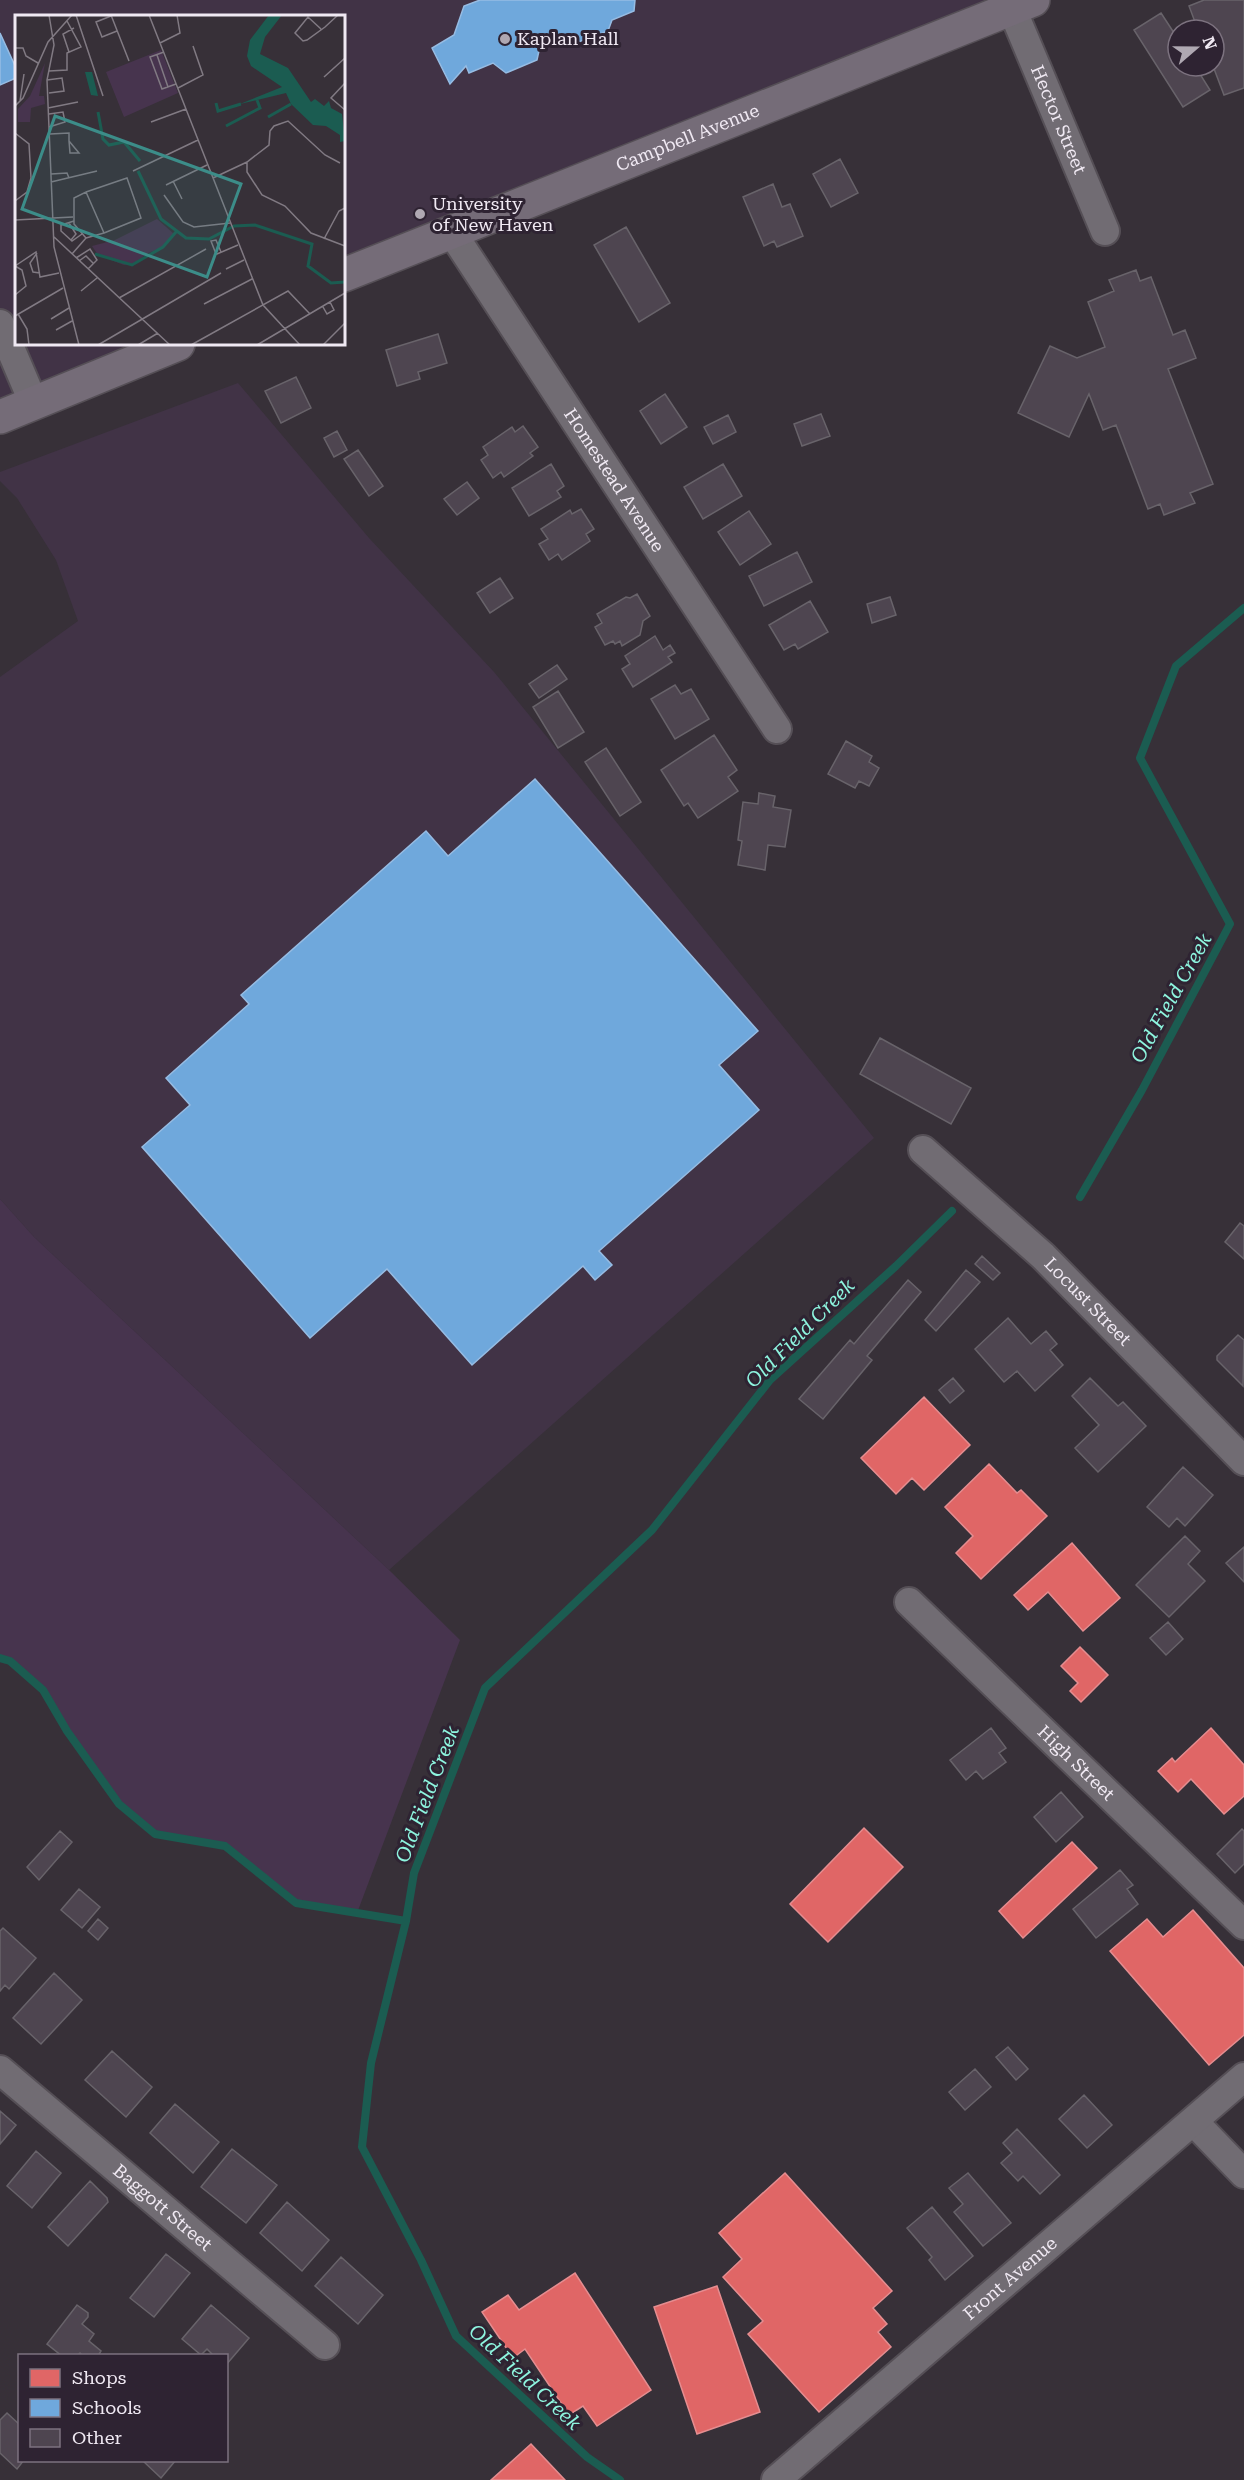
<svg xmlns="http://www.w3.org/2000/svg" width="1244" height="2480" viewBox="0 0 1244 2480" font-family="'Roboto Serif',serif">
	<rect width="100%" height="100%" fill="#373038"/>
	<path fill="#413346" d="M 0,0 L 1033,0 L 344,276 L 344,16 L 16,16 L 16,344 L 180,344 L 0,417 Z
		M 238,383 L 369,538 L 494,672 L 874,1138 L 389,1570 L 34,1237 L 0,1199 L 0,677 L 78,621 L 56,560 L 17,498 L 0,481 L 0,472 Z"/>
	<path fill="#47344e" d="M 0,1199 L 34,1237 L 389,1570 L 460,1640 L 357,1913 L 296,1903 L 225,1846 L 155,1834 L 119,1804 L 67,1731 L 43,1690 L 10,1661 L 0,1658 Z"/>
	<path fill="#e06666" stroke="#e58d90" stroke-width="1.5" d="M 924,1397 L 970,1445 L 924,1490 L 912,1478 L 896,1494 L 861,1458 Z
		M 989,1464 L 1017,1493 L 1021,1490 L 1047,1516 L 981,1579 L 956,1553 L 973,1536 L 945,1507 Z
		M 1072,1543 L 1120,1598 L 1083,1631 L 1048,1592 L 1028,1610 L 1014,1595 Z
		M 1080,1647 L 1108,1675 L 1081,1702 L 1070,1691 L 1078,1683 L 1061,1666 Z
		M 1211,1728 L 1244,1765 L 1244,1796 L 1224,1814 L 1191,1779 L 1178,1792 L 1158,1771 L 1172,1758 L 1175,1762 Z
		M 864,1828 L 903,1867 L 828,1942 L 790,1904 Z
		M 1072,1842 L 1097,1868 L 1023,1938 L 999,1911 Z
		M 1193,1910 L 1244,1968 L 1244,2035 L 1209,2065 L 1110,1951 L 1147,1919 L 1163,1937 Z
		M 785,2173 L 892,2291 L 873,2308 L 887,2324 L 878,2332 L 891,2347 L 819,2412 L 748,2334 L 763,2321 L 723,2277 L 742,2259 L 719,2233 Z
		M 575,2273 L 651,2390 L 597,2426 L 583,2406 L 569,2415 L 525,2349 L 513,2358 L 482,2312 L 508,2295 L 519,2310 Z
		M 717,2286 L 760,2412 L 697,2434 L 654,2307 Z
		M 531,2444 L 565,2480 L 491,2480 Z"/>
	<path fill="#6fa8dc" stroke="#96bce3" stroke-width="1.5" d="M 480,0 L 635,0 L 634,11 L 612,20 L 608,31 L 576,43 L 568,36 L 540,46 L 537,60 L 506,73 L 493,63 L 469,73 L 466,66 L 450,84 L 432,48 L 454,35 L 464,6 Z
		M 0,33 L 16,68 L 16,78 L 0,85 Z
		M 535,779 L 758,1031 L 719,1065 L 759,1110 L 599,1251 L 612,1265 L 595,1280 L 583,1266 L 472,1365 L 387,1269 L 310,1338 L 142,1147 L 190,1105 L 166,1078 L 249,1004 L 241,995 L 426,831 L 448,856 Z"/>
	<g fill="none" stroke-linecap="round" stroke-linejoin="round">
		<path stroke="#1b5c51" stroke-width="8" d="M 1080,1197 L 1142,1090 L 1230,924 L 1140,758 L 1176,666 L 1244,608
			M 0,1658 L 10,1661 L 43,1690 L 67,1731 L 119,1804 L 155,1834 L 225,1846 L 296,1903 L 406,1921
			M 620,2480 L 587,2457 L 456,2336 L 421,2260 L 362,2147 L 371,2063 L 406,1921 L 414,1873 L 485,1688 L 652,1530 L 770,1380 L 896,1266 L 952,1211"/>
	</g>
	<path fill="#4e4550" stroke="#68636a" stroke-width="1.5" d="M 1204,0 L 1244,0 L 1244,88 L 1224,95 L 1213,66 L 1214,30 L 1198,30 L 1189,6 Z
		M 1161,13 L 1178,39 L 1178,66 L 1195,66 L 1210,90 L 1183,107 L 1134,30 Z
		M 840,159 L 858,193 L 831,207 L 813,174 Z
		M 773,184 L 782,207 L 790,204 L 803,236 L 777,247 L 774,241 L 764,246 L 743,197 Z
		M 626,227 L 670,303 L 639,322 L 594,245 Z
		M 1136,270 L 1140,281 L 1151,277 L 1173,335 L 1185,330 L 1196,358 L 1168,369 L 1213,484 L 1190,493 L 1195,503 L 1164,515 L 1160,504 L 1148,509 L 1116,425 L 1103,430 L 1089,394 L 1069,437 L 1018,413 L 1050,346 L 1077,358 L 1105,347 L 1088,302 L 1114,291 L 1109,280 Z
		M 438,334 L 447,363 L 418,372 L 420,379 L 397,386 L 386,350 Z
		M 296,377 L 311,408 L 281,423 L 265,391 Z
		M 665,394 L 687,427 L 661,444 L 640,411 Z
		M 821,414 L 830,436 L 802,446 L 794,424 Z
		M 728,415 L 736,432 L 713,444 L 704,427 Z
		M 523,426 L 538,447 L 530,453 L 533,456 L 504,477 L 501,472 L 493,478 L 481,460 L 488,455 L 483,447 L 512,427 L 515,432 Z
		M 337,431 L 347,450 L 334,457 L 324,438 Z
		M 358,450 L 383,486 L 369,496 L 344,459 Z
		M 551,464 L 564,486 L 557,491 L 561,497 L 529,516 L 512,488 Z
		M 723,464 L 742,496 L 703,519 L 684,487 Z
		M 467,482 L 479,498 L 457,515 L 444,499 Z
		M 581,509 L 594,529 L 586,534 L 590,541 L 562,560 L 558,554 L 549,560 L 539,544 L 548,539 L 541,529 L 570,510 L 572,514 Z
		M 749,511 L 771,544 L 740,565 L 718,532 Z
		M 797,552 L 812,582 L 764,606 L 749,576 Z
		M 500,578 L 513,598 L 490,613 L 477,593 Z
		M 637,594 L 650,616 L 643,621 L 640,635 L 622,646 L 620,641 L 615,644 L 613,641 L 605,645 L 595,627 L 602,623 L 597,614 L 626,597 L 630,598 Z
		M 890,597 L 896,615 L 872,623 L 867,604 Z
		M 810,601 L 828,632 L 798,649 L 795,644 L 784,650 L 769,625 Z
		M 655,636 L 663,650 L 670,645 L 675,653 L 668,657 L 672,662 L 633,687 L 622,669 L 630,664 L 625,656 Z
		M 557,665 L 567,679 L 539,698 L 529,684 Z
		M 675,685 L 681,694 L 691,689 L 709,719 L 675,739 L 651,699 Z
		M 558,691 L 584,732 L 558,748 L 533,707 Z
		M 714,735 L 737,770 L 728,777 L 738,791 L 698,818 L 688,803 L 684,806 L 661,770 Z
		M 846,741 L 872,756 L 869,762 L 879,768 L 869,786 L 859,781 L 855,788 L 828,774 Z
		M 606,748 L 641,802 L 620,816 L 585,762 Z
		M 759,793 L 775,796 L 773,807 L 791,810 L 785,847 L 768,845 L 765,870 L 738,865 L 742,841 L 738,840 L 743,802 L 758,804 Z
		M 880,1038 L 971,1088 L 951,1124 L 860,1074 Z
		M 1240,1223 L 1244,1226 L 1244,1259 L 1225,1242 Z
		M 982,1256 L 1000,1273 L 993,1280 L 975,1264 Z
		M 966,1270 L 980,1282 L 936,1331 L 925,1320 Z
		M 908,1280 L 921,1292 L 867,1356 L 872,1360 L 823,1419 L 799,1399 L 850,1340 L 854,1344 Z
		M 1008,1318 L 1031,1344 L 1046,1331 L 1057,1344 L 1050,1350 L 1063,1365 L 1035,1391 L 1017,1371 L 1004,1382 L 975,1349 Z
		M 1238,1335 L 1244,1340 L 1243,1386 L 1217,1360 L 1217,1356 Z
		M 953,1378 L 964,1391 L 950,1403 L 939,1390 Z
		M 1090,1378 L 1118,1406 L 1123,1402 L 1146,1426 L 1098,1472 L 1075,1448 L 1099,1425 L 1072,1396 Z
		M 1183,1467 L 1213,1495 L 1185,1526 L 1177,1518 L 1169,1527 L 1147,1507 Z
		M 1185,1536 L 1200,1551 L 1188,1564 L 1205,1581 L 1169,1617 L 1136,1585 Z
		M 1244,1547 L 1244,1582 L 1226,1563 Z
		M 1168,1622 L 1183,1639 L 1166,1655 L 1150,1638 Z
		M 991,1728 L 1006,1748 L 999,1753 L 1006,1762 L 983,1779 L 976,1771 L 966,1780 L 950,1760 Z
		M 1061,1792 L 1083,1817 L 1056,1842 L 1034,1817 Z
		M 1242,1829 L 1244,1831 L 1244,1864 L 1235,1873 L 1217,1854 Z
		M 60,1831 L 72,1842 L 39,1880 L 27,1867 Z
		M 1120,1870 L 1133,1885 L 1127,1889 L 1138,1904 L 1096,1938 L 1073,1909 Z
		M 79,1889 L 100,1907 L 82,1928 L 61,1910 Z
		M 98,1919 L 108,1928 L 98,1940 L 88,1931 Z
		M 3,1928 L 36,1958 L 9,1989 L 5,1985 L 0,1991 L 0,1931 Z
		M 54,1973 L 82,2000 L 41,2044 L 13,2018 Z
		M 1008,2047 L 1028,2069 L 1016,2080 L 996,2057 Z
		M 112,2051 L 152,2087 L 126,2117 L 85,2080 Z
		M 975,2069 L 991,2087 L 965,2110 L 949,2092 Z
		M 1084,2095 L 1112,2125 L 1087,2148 L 1059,2119 Z
		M 175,2104 L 219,2142 L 193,2173 L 150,2133 Z
		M 0,2111 L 16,2125 L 0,2144 Z
		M 1017,2129 L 1060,2175 L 1040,2194 L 1023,2176 L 1018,2181 L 1001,2163 L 1012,2153 L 1003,2143 Z
		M 232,2149 L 277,2185 L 246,2223 L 201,2187 Z
		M 36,2151 L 61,2173 L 32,2208 L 7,2186 Z
		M 968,2173 L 1011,2223 L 983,2246 L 954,2212 L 963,2204 L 949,2188 Z
		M 90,2181 L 107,2198 L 108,2202 L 68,2246 L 48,2227 Z
		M 287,2202 L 329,2240 L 302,2271 L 260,2233 Z
		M 932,2207 L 973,2256 L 945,2280 L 929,2260 L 932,2257 L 907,2228 Z
		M 166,2254 L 190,2273 L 154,2317 L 130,2298 Z
		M 341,2257 L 383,2295 L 358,2324 L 315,2286 Z
		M 77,2305 L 88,2313 L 88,2317 L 82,2324 L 94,2334 L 89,2341 L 101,2351 L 98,2356 L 83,2356 L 80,2353 L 77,2356 L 62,2356 L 47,2344 Z
		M 211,2305 L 249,2338 L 226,2365 L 226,2356 L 214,2356 L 207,2349 L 201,2355 L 182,2339 Z
		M 7,2413 L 20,2425 L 20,2460 L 24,2460 L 17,2469 L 0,2453 L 0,2420 Z
		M 142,2460 L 176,2460 L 161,2478 Z"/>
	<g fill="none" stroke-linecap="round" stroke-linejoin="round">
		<g stroke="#554f56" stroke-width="32">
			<g id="minor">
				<path id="s1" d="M 1012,9 L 1105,231"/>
				<path id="s2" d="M 451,231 L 777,729"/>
				<path d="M 0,324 L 34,404"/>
				<path id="s3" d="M 923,1150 L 1043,1256 L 1244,1461"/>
				<path id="s4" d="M 909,1602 L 1244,1925"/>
				<path id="s5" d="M 0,2070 L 325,2345"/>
				<path d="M 1194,2122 L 1244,2174"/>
				<path id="s6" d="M 776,2480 L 1244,2077"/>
			</g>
		</g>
		<g stroke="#554f56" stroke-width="36">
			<g id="major">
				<path id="s7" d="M 344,275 L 1033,0"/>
				<path d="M 0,417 L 178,344"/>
			</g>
		</g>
		<use href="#minor" stroke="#716c73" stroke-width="28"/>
		<use href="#major" stroke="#756c78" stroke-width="33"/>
	</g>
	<g fill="#afa8b2" stroke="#2e2332" stroke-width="2">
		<circle cx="505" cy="39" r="6"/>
		<circle cx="420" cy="214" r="6"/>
	</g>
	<g text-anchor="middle" stroke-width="6" stroke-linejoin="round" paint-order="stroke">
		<g font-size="18" fill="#f0e9f3" stroke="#2e2332" text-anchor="start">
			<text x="517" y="45">Kaplan Hall</text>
			<text x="432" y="210">University<tspan x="432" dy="21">of New Haven</tspan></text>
		</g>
		<g font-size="18" fill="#f0e9f3" stroke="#2e2332">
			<text dy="6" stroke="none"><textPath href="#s1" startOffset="120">Hector Street</textPath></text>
			<text dy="6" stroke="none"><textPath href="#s7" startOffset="370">Campbell Avenue</textPath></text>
			<text dy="6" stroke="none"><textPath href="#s2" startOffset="298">Homestead Avenue</textPath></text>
			<text dy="6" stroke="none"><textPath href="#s3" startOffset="224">Locust Street</textPath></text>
			<text dy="6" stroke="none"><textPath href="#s4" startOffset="232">High Street</textPath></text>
			<text dy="6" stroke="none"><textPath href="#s5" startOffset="213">Baggott Street</textPath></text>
			<text dy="6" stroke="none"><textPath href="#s6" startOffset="309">Front Avenue</textPath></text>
		</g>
		<g font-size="20" font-style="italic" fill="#8ef5df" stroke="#2e2332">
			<text transform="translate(1171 998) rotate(-61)" y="7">Old Field Creek</text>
			<text transform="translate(800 1333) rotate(-45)" y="7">Old Field Creek</text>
			<text transform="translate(427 1794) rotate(-69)" y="7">Old Field Creek</text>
			<text transform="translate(525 2377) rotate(43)" y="7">Old Field Creek</text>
		</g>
	</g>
	<g transform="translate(15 15)">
		<rect width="330" height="330" fill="#373038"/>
		<path d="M 146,35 L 163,78 L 109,102 L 91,57 ZM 30,48 L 24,81 L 29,81 L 30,89 L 16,93 L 15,107 L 3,107 L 3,94 L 15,81 ZM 142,204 L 159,219 L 148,232 L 131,239 L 121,248 L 109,250 L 83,240 L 77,231 L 100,225 Z" fill="#47344e"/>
		<path d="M 254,0 L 267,0 L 250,22 L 245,39 L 273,53 L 296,87 L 300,84 L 309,91 L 314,86 L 316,93 L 327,99 L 330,126 L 325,127 L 325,120 L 311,111 L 298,110 L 276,89 L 271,78 L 225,89 L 267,72 L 236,51 L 232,41 L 235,25 ZM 70,57 L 77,57 L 83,81 L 76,80 Z" fill="#1b5c51"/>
		<path fill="none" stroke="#1b5c51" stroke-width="3" d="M 201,88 L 203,96 L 226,89M 83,97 L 88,124 L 94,130 L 109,127 L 125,146M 253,102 L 276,89M 211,111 L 245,93 L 242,85M 123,156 L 146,204 L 171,223 L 194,224 L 219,211 L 240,210 L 297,229 L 293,251 L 316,268 L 330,267M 80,239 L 117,250 L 148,232 L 161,217"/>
		<path fill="none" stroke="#817a83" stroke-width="1.5" d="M 34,0 L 39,30 L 32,65 L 39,232 L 64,330M 61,0 L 88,81M 96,0 L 114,46M 134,0 L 248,290 L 285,330M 96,1 L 81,7 L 87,22 L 102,16M 306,14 L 293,2 L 280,18 L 288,26 L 292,25 L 310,12 L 323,0M 145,28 L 165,18 L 162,0M 0,33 L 8,33 L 11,41 L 23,48M 54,37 L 48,19 L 59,13M 149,37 L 135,42 L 147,74 L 161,69M 142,40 L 153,72M 34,56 L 52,55 L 52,38 L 66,32 L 52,6M 309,62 L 330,43M 32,65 L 47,63 L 49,76 L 34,78M 330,68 L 316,83 L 330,95M 163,73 L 188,60 L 178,31M 5,86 L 9,59M 0,91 L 8,83 L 33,27 L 57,0M 33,93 L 63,87M 34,99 L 48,97 L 50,107 L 34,112M 136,107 L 171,94M 0,118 L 14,129 L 16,163 L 12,177 L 0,186M 35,119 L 54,118 L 54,126 L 55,138 L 64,138 L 54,126M 232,147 L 232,157 L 247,180 L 270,191 L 296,218 L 330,231M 118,156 L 183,125M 36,159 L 52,158 L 54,163M 198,163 L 232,147 L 254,130 L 255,116 L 259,111 L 273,106 L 310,140 L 325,148M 158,166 L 167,184M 36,167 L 82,156M 151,170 L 192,150M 71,177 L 112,163 L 126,203 L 89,218M 149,180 L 168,207 L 179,212 L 215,208M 38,203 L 58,202M 0,205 L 58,202M 59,206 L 46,210 L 46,216 L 57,226 L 67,219M 54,208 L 61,219 L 56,225M 38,221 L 155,330M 309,224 L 324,196 L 330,193M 206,237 L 201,225 L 196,226 L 201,239 L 202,239 L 223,230M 22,238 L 15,248 L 18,257 L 25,258M 57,239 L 71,223 L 59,209 L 59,183 L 71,177 L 89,218 L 71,223M 61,243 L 75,234 L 82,245 L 73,254M 64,246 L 71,241 L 78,248M 0,251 L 21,237 L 25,262 L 44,258M 211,254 L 229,245M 66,276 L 82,263M 0,280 L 11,271 L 7,255 L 0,251M 104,283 L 191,234M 189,289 L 237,264M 308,292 L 312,299 L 319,295 L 315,287M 3,299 L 12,314 L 14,330M 0,301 L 48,273M 36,304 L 54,293M 41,315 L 57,306M 83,330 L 206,258M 123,330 L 143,318M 176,330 L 273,276 L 295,299M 242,330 L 330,278M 308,330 L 330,308"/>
		<path fill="#3c8d89" fill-opacity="0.15" stroke="#3c8d89" stroke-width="3" d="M 40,101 L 226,169 L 192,262 L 7,194 Z"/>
		<rect width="330" height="330" fill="none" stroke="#f0e9f3" stroke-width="3"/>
	</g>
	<rect x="18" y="2354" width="210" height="108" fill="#2e2332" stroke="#7c727f" stroke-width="1.5"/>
	<rect x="30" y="2369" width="30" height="18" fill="#e06666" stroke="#7c727f" stroke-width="1.5"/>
	<text x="72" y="2384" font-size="18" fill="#f0e9f3">Shops</text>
	<rect x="30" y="2399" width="30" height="18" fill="#6fa8dc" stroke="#7c727f" stroke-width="1.5"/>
	<text x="72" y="2414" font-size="18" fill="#f0e9f3">Schools</text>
	<rect x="30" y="2429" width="30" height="18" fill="#4e4550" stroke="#7c727f" stroke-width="1.5"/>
	<text x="72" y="2444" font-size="18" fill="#f0e9f3">Other</text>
	<g transform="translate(1196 48) rotate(70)"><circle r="28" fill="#2e2332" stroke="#7c727f" stroke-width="1.5"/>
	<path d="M0-4.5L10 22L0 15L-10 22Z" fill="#afa8b2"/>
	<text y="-9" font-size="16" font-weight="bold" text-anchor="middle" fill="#f0e9f3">N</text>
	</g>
</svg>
